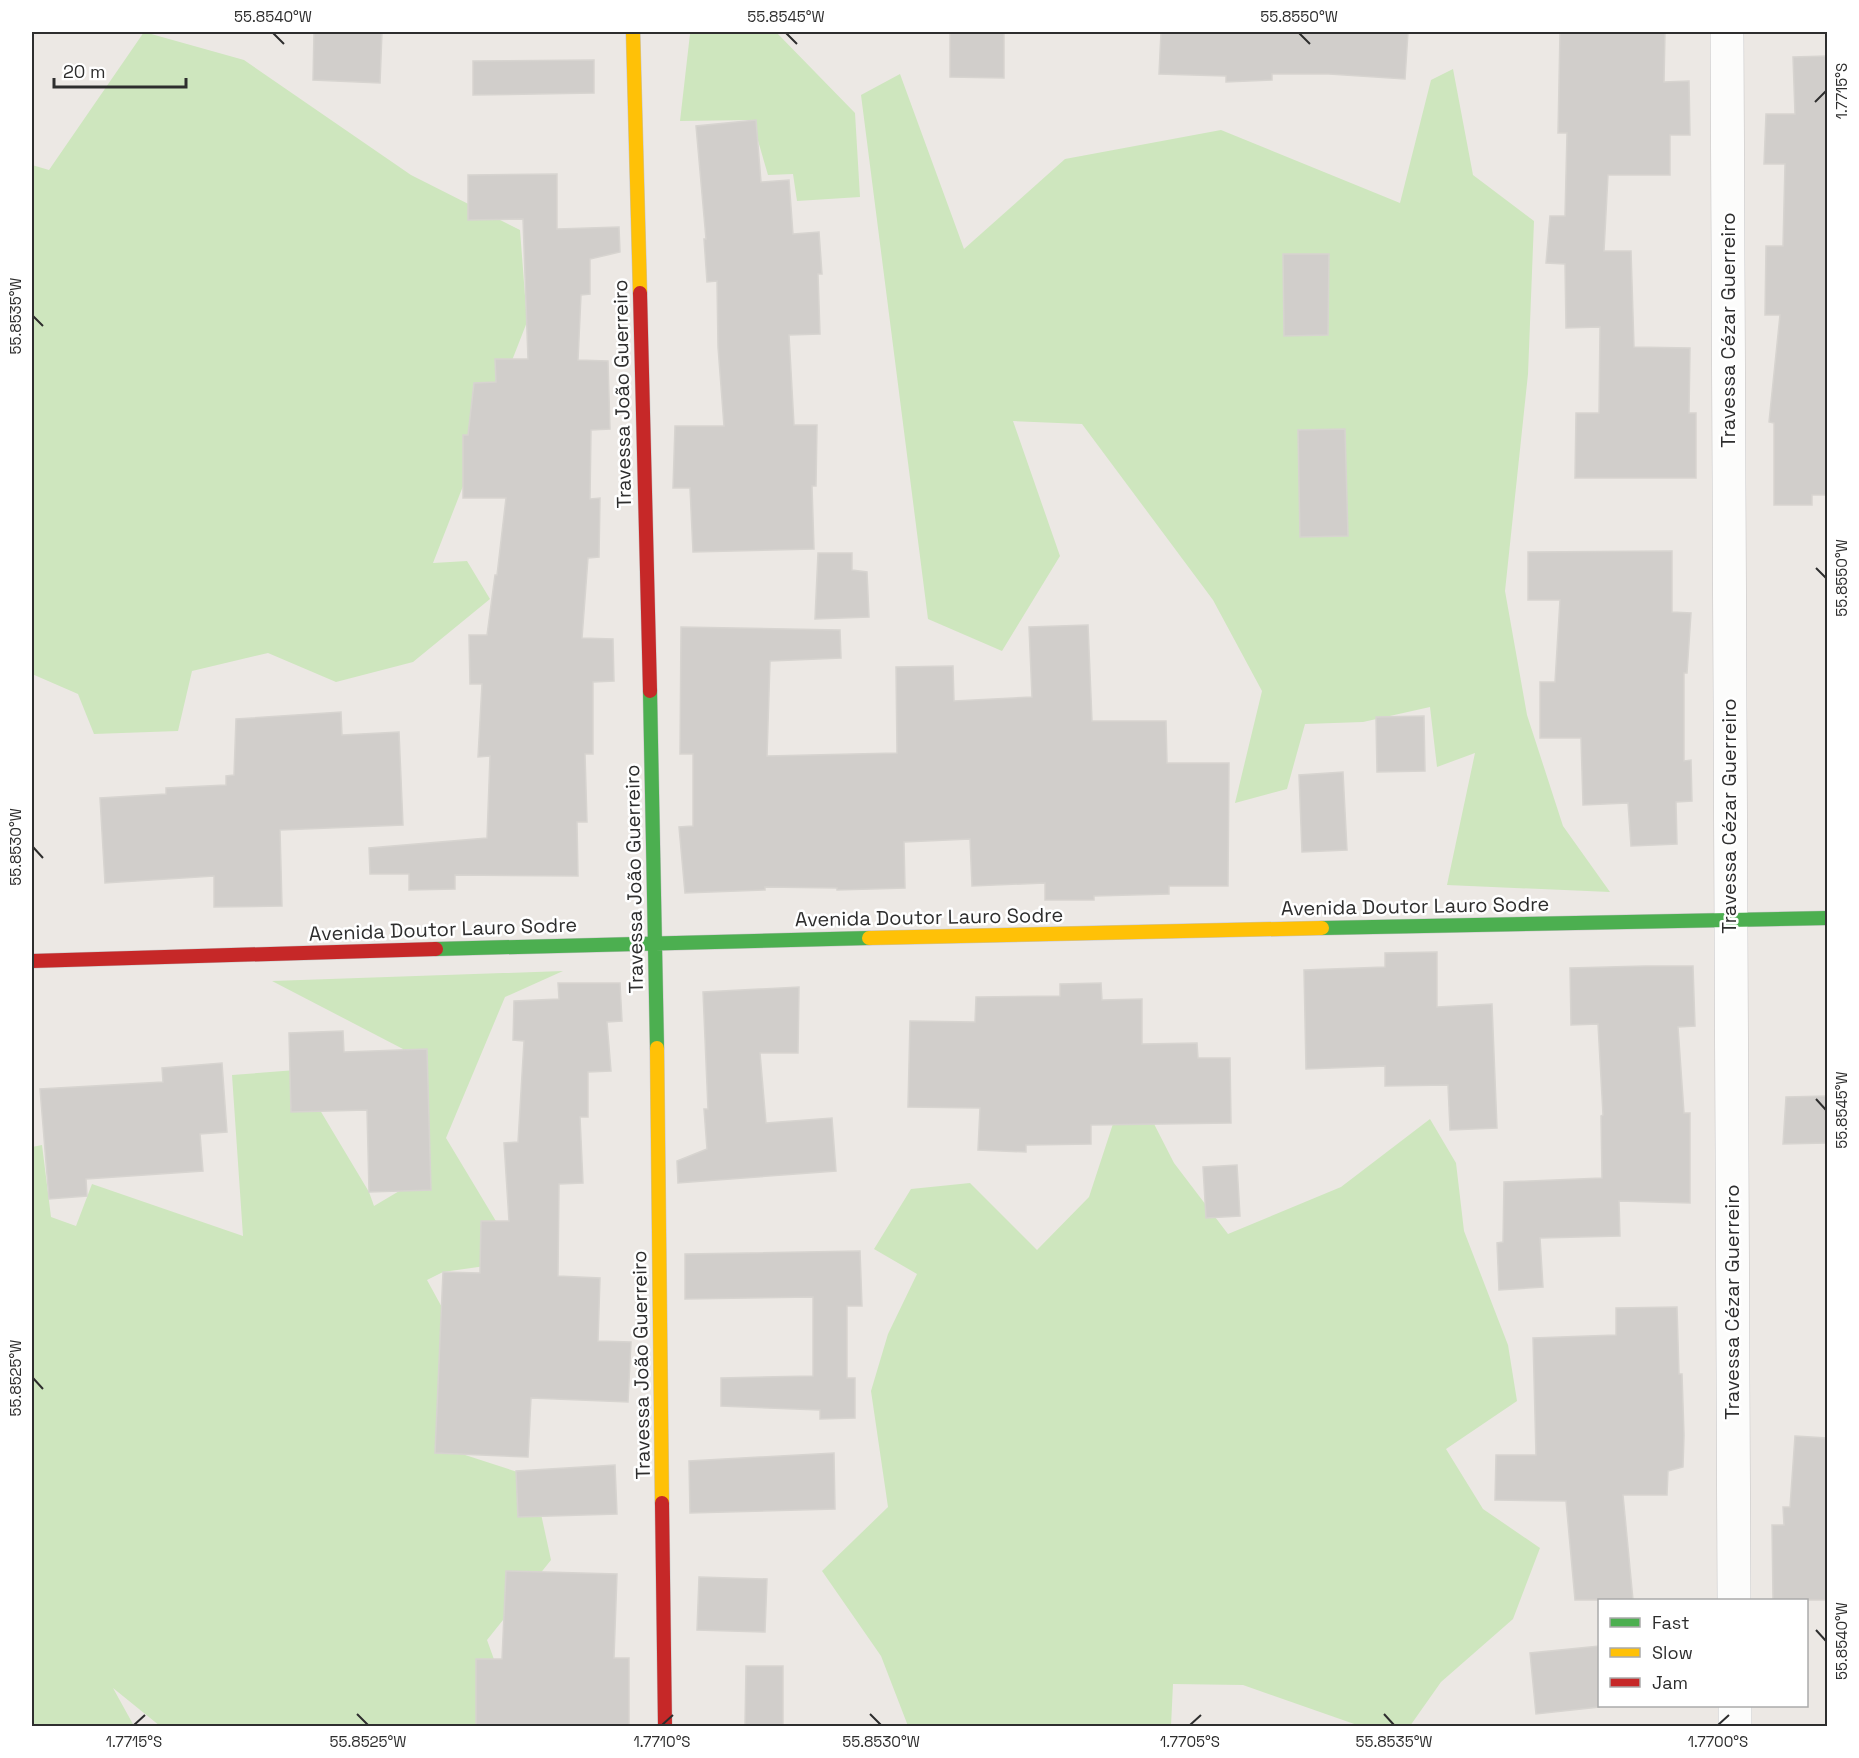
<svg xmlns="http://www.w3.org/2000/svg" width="1859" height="1758" viewBox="0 0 1859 1758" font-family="'Space Grotesk',sans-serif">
	<rect width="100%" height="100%" fill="#ece8e4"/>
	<path fill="#cee6be" d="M 144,32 L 244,60 L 411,175 L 520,230 L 527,322 L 433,563 L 467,561 L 490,599 L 413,662 L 336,682 L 268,653 L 192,671 L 178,731 L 94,734 L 78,694 L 32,674 L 32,165 L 49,170 Z
		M 776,32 L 855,113 L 860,197 L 797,201 L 793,174 L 768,175 L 752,120 L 680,121 L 690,34 Z
		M 1453,69 L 1473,175 L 1534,221 L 1528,374 L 1505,591 L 1527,715 L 1563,826 L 1610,892 L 1447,885 L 1475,753 L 1437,767 L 1430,707 L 1363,722 L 1305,724 L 1287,789 L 1235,803 L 1262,691 L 1213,600 L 1082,424 L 1013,421 L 1060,556 L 1002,651 L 928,619 L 861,95 L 900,74 L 964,249 L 1065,159 L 1221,130 L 1400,203 L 1431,80 Z
		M 563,971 L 505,997 L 446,1138 L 520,1261 L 443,1272 L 427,1280 L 485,1386 L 462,1454 L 533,1477 L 551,1560 L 487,1640 L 518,1726 L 160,1726 L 113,1688 L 134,1726 L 32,1726 L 32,1147 L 42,1145 L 51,1217 L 76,1226 L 92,1184 L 243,1236 L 232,1075 L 296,1070 L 369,1192 L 374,1206 L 406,1187 L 403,1049 L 272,981 Z
		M 1129,1075 L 1174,1163 L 1228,1234 L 1341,1187 L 1430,1119 L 1456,1163 L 1464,1231 L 1508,1345 L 1517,1401 L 1446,1449 L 1483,1509 L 1540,1548 L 1513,1619 L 1441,1682 L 1410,1726 L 1360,1726 L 1243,1685 L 1173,1684 L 1171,1726 L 908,1726 L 881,1656 L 822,1571 L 888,1507 L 871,1391 L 888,1334 L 917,1274 L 874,1249 L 911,1189 L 970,1183 L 1037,1250 L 1089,1197 Z"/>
	<path fill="#d1cecb" stroke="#d7d4d0" stroke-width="1.5" d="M 314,32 L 382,32 L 380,83 L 313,80 Z
		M 950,32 L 1004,32 L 1004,78 L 950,77 Z
		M 1161,32 L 1408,32 L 1405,79 L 1329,74 L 1272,74 L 1272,80 L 1226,82 L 1226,76 L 1159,74 Z
		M 1560,32 L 1665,32 L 1664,82 L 1689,81 L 1690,135 L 1670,135 L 1670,175 L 1608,175 L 1604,251 L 1631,251 L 1634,347 L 1690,348 L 1689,413 L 1696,413 L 1696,478 L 1575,478 L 1576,413 L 1599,413 L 1600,327 L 1566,328 L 1565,264 L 1546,263 L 1550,216 L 1565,216 L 1567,133 L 1558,133 Z
		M 1827,56 L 1827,495 L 1812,495 L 1812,505 L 1774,505 L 1774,423 L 1769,422 L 1780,315 L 1765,315 L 1766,246 L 1783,246 L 1785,164 L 1764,164 L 1766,114 L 1795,114 L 1793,57 Z
		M 594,60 L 594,93 L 473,95 L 473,61 Z
		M 756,120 L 761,182 L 789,180 L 793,234 L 819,232 L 822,274 L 818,274 L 820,334 L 789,335 L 794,425 L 817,425 L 816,486 L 812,486 L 814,549 L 693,552 L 690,488 L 673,488 L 675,426 L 724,426 L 718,347 L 717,281 L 707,282 L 704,239 L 706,239 L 696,126 Z
		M 557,174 L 557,229 L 619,227 L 620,252 L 590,259 L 590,294 L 581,295 L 578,360 L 608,361 L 610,429 L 591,430 L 590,499 L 600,498 L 599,557 L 588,558 L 582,638 L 613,639 L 614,681 L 593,682 L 593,754 L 585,754 L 587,822 L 577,822 L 578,876 L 455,875 L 455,889 L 409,890 L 409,874 L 370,874 L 369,848 L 487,838 L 490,756 L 478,757 L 482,684 L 470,684 L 469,635 L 487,635 L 495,575 L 497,575 L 506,498 L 463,498 L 463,435 L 468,435 L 474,383 L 496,382 L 495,359 L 528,359 L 523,219 L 468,220 L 468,175 Z
		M 1283,254 L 1329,254 L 1328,335 L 1284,336 Z
		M 1345,429 L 1348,536 L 1300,537 L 1298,430 Z
		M 1672,551 L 1672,612 L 1691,613 L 1687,673 L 1684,673 L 1684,761 L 1691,760 L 1692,801 L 1676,802 L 1677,844 L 1631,846 L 1628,803 L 1583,805 L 1581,738 L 1540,738 L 1540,682 L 1555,682 L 1560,600 L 1528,600 L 1528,552 Z
		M 818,553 L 852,553 L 852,570 L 867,572 L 869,617 L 815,619 Z
		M 1088,625 L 1092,721 L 1166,721 L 1167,763 L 1229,763 L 1228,886 L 1169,886 L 1169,894 L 1094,896 L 1094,900 L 1045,900 L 1045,883 L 972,886 L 970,839 L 904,842 L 905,888 L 837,890 L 837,888 L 765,887 L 765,890 L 685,893 L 679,827 L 693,826 L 693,754 L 680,754 L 681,627 L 840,630 L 841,658 L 770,661 L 767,756 L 897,753 L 896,667 L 953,666 L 954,701 L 1032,697 L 1029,627 Z
		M 341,712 L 342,735 L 399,732 L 403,825 L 280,830 L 282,906 L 214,907 L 214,876 L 105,883 L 100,798 L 166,794 L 166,788 L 226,785 L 226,776 L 234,775 L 236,719 Z
		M 1424,716 L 1425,771 L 1377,772 L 1376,717 Z
		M 1343,772 L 1347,850 L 1302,852 L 1299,775 Z
		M 1437,952 L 1437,1007 L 1492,1004 L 1497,1128 L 1450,1130 L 1448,1085 L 1385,1086 L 1385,1066 L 1306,1069 L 1304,970 L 1385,967 L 1385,953 Z
		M 1646,966 L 1693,966 L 1695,1026 L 1678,1027 L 1684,1113 L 1690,1113 L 1690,1203 L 1619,1201 L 1620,1236 L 1540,1238 L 1543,1287 L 1499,1290 L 1497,1243 L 1503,1242 L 1504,1182 L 1602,1178 L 1601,1116 L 1603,1115 L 1598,1024 L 1571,1025 L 1570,968 Z
		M 558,983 L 620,983 L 622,1021 L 607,1022 L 611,1071 L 588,1072 L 588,1117 L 580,1117 L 583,1183 L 559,1184 L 558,1276 L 600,1278 L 598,1341 L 631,1342 L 628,1402 L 531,1398 L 528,1457 L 435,1453 L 443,1272 L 480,1273 L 481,1221 L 509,1221 L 504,1143 L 518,1142 L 524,1041 L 513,1040 L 514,1001 L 559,999 Z
		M 1101,983 L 1102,1000 L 1142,999 L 1142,1044 L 1197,1043 L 1198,1058 L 1230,1058 L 1231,1123 L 1091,1125 L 1091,1144 L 1026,1145 L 1026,1152 L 978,1150 L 980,1108 L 908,1107 L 910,1021 L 975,1022 L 976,997 L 1060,996 L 1060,984 Z
		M 799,987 L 798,1053 L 760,1053 L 766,1123 L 832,1118 L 836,1171 L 678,1183 L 677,1161 L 707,1149 L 704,1109 L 708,1109 L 703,992 Z
		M 343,1031 L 344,1052 L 427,1049 L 431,1190 L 369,1192 L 367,1110 L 291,1112 L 289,1033 Z
		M 222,1063 L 227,1132 L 200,1134 L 203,1171 L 86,1179 L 87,1196 L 49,1199 L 40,1089 L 163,1082 L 162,1068 Z
		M 1827,1096 L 1827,1143 L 1783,1144 L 1786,1097 Z
		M 1237,1165 L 1240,1216 L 1206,1218 L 1203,1167 Z
		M 860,1251 L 862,1306 L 847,1306 L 847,1378 L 855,1378 L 855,1418 L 820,1419 L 820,1410 L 721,1406 L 721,1378 L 813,1376 L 813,1297 L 685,1299 L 685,1254 Z
		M 1677,1307 L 1679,1374 L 1682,1374 L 1684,1435 L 1683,1467 L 1668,1471 L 1667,1495 L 1623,1495 L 1633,1600 L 1575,1600 L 1566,1501 L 1495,1500 L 1496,1455 L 1536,1455 L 1533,1338 L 1616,1335 L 1616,1308 Z
		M 1795,1436 L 1827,1438 L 1827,1600 L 1773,1600 L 1772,1525 L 1784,1525 L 1783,1507 L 1790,1507 Z
		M 834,1453 L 835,1509 L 690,1513 L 689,1461 Z
		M 615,1465 L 617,1514 L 518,1517 L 516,1471 Z
		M 506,1571 L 617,1574 L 614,1658 L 629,1658 L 629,1726 L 476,1726 L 476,1659 L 502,1659 Z
		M 699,1577 L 767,1579 L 765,1632 L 697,1630 Z
		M 1599,1646 L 1599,1707 L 1536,1714 L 1530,1653 Z
		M 746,1666 L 783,1666 L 783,1726 L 745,1726 Z"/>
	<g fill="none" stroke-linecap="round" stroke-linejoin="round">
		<g stroke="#c5c4c5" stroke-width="34">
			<path id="street" d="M 1727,32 L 1734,1600
				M 1735,1706 L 1735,1726"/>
		</g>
		<g stroke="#c5c4c5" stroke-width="15">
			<path id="fast" d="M 650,691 L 657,1048
				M 1322,928 L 1828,918
				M 436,949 L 869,938"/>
		</g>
		<g stroke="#c5c4c5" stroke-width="15">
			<path id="slow" d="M 633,32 L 640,293
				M 869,938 L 1322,928
				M 657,1048 L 662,1503"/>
		</g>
		<g stroke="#c5c4c5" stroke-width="15">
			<path id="jam" d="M 640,293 L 650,691
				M 32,961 L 436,949
				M 662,1503 L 665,1726"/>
		</g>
		<use href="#street" stroke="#fcfcfb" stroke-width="33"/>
		<use href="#fast" stroke="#4caf50" stroke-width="14"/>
		<use href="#slow" stroke="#ffc107" stroke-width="14"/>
		<use href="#jam" stroke="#c62828" stroke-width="14"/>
	</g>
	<path fill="none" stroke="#2e2e2e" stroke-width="2" d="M 273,33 L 284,44M 786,33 L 797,44M 1299,33 L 1310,44M 1815,102 L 1826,91M 33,316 L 43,326M 1816,568 L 1826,578M 33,847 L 43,858M 1816,1099 L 1826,1110M 33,1378 L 43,1389M 1816,1630 L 1826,1641M 357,1714 L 368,1725M 870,1714 L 881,1725M 1384,1714 L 1394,1725M 134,1725 L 145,1715M 662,1725 L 673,1715M 1190,1725 L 1201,1715M 1718,1725 L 1729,1715"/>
	<g text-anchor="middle" stroke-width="5" stroke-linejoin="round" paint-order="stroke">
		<g font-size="20" fill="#2e2e2e" stroke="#fff">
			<text transform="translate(1728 330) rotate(-90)" y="7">Travessa Cézar Guerreiro</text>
			<text transform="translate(622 394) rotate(-91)" y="7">Travessa João Guerreiro</text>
			<text transform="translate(1729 816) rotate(-90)" y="7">Travessa Cézar Guerreiro</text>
			<text transform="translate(634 879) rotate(-91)" y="7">Travessa João Guerreiro</text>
			<text transform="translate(1415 906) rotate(-1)" y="7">Avenida Doutor Lauro Sodre</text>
			<text transform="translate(929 917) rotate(-1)" y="7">Avenida Doutor Lauro Sodre</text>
			<text transform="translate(443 929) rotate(-2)" y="7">Avenida Doutor Lauro Sodre</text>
			<text transform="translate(1732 1302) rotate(-90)" y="7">Travessa Cézar Guerreiro</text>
			<text transform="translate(641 1365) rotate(-91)" y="7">Travessa João Guerreiro</text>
		</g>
	</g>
	<rect width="1859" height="1758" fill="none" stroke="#ffffff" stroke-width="66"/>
	<rect x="1598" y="1599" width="210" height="108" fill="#ffffff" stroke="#ababab" stroke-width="1.5"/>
	<rect x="1610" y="1618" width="30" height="9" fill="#4caf50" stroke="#ababab" stroke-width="1.5"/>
	<text x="1652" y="1629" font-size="18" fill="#2e2e2e">Fast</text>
	<rect x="1610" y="1648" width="30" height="9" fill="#ffc107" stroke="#ababab" stroke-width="1.5"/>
	<text x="1652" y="1659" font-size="18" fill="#2e2e2e">Slow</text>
	<rect x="1610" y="1678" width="30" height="9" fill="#c62828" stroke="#ababab" stroke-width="1.5"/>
	<text x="1652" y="1689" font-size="18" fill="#2e2e2e">Jam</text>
	<path d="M54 78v9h132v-9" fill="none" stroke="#2e2e2e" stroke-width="3"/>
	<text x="63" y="78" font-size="18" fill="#2e2e2e" stroke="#ffffff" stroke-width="4.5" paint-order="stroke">20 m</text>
	<rect x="33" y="33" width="1793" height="1692" fill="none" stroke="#2e2e2e" stroke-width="2"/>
	<g font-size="15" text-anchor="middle" fill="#2e2e2e">
		<text x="273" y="22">55.8540°W</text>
		<text x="786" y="22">55.8545°W</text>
		<text x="1299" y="22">55.8550°W</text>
		<text transform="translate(1842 91) rotate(-90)" y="5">1.7715°S</text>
		<text transform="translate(16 316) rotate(-90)" y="5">55.8535°W</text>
		<text transform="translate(1842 578) rotate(-90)" y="5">55.8550°W</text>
		<text transform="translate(16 847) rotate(-90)" y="5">55.8530°W</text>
		<text transform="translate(1842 1110) rotate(-90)" y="5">55.8545°W</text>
		<text transform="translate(16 1378) rotate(-90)" y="5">55.8525°W</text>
		<text transform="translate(1842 1641) rotate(-90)" y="5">55.8540°W</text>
		<text x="134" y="1747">1.7715°S</text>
		<text x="368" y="1747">55.8525°W</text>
		<text x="662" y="1747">1.7710°S</text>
		<text x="881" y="1747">55.8530°W</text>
		<text x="1190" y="1747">1.7705°S</text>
		<text x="1394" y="1747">55.8535°W</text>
		<text x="1718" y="1747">1.7700°S</text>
	</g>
</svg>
